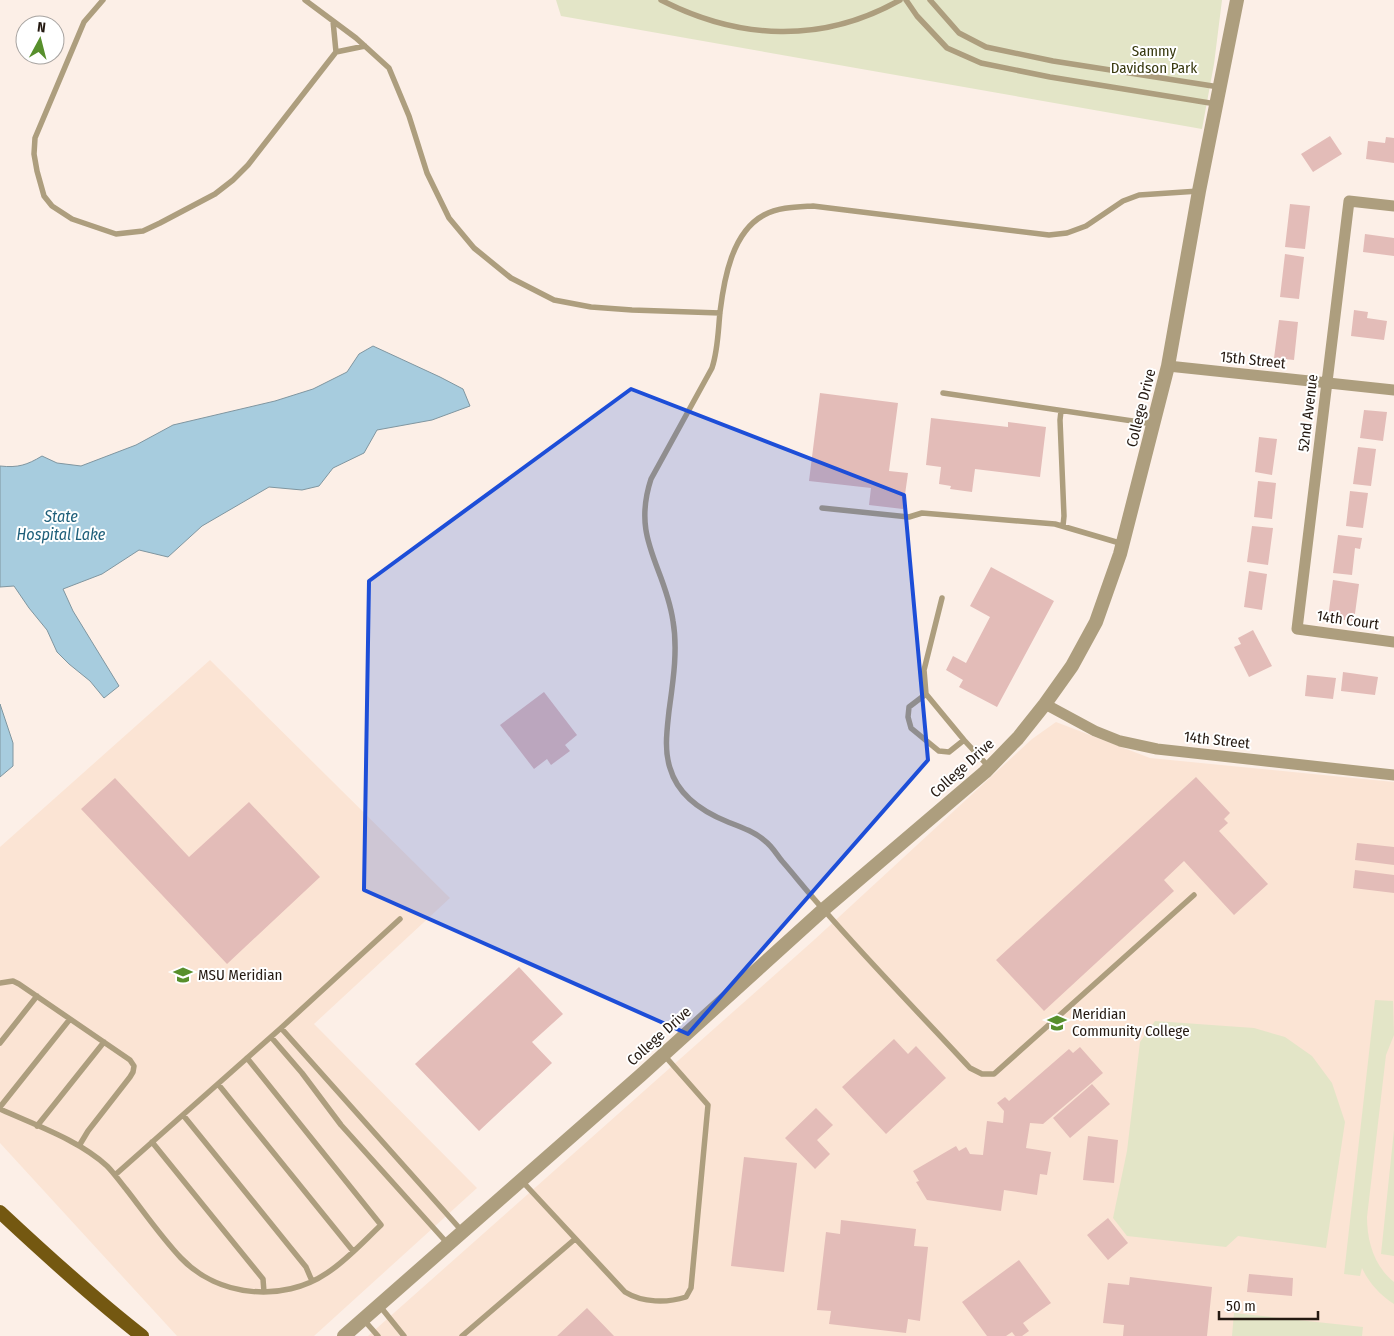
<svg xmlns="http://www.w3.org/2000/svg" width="1394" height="1336" viewBox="0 0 1394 1336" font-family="'Fira Sans Condensed',sans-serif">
	<rect width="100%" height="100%" fill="#fcefe7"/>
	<path fill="#fbe4d4" d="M 210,660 L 450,898 L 314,1024 L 477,1188 L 314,1336 L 177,1336 L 0,1143 L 0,847 Z
		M 1056,722 L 1150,758 L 1394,782 L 1394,1336 L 368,1336 L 814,940 L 1032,739 Z"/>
	<path fill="#e3e5c7" d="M 556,0 L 1222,0 L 1214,64 L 1202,129 L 561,16 Z
		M 1375,1000 L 1393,1001 L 1394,1035 L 1386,1055 L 1367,1217 C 1367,1241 1374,1266 1394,1282 L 1394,1304 C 1380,1295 1369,1283 1362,1268 L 1360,1276 L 1344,1274 Z
		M 1155,1021 L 1254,1028 L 1285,1037 L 1312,1056 L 1332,1083 L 1345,1122 L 1326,1248 L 1238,1236 L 1226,1247 L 1127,1236 L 1113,1218 L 1127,1151 L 1140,1042 Z
		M 1394,1130 L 1394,1256 L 1381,1254 Z
		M 1234,1313 L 1363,1327 L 1362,1336 L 1232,1336 Z"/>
	<path fill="#a7ccde" stroke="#8096a0" d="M 373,346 L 440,377 L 463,389 L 470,406 L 432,420 L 377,430 L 364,453 L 333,468 L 319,486 L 302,490 L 269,487 L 202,526 L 168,557 L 139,550 L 102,574 L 63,589 L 73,611 L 119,686 L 104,698 L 90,681 L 69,664 L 57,652 L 47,630 L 29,608 L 14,586 L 0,587 L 0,466 C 18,468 27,465 42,456 L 57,463 L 81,466 L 136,445 L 173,425 L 275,401 L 313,389 L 347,372 L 359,354 Z
		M 0,704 L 13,743 L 13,766 L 0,777 Z"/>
	<path fill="#e3bcb8" d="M 1330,136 L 1342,154 L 1313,172 L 1301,154 Z
		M 1386,137 L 1394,138 L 1394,163 L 1366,159 L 1368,141 L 1385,143 Z
		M 1290,204 L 1310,206 L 1305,249 L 1285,247 Z
		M 1365,234 L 1394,238 L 1394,256 L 1363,252 Z
		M 1285,254 L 1304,257 L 1299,299 L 1280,297 Z
		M 1354,310 L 1368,312 L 1367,318 L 1387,321 L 1384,340 L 1351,336 Z
		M 1279,320 L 1298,322 L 1294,360 L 1274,358 Z
		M 820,393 L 898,403 L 889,471 L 908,473 L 903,509 L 869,505 L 871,488 L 809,481 Z
		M 1364,410 L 1387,412 L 1383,441 L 1360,438 Z
		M 931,418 L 1008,427 L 1008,422 L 1046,427 L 1040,477 L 975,469 L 972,492 L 950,489 L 951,486 L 939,484 L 941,467 L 926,465 Z
		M 1259,437 L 1277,439 L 1272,475 L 1255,472 Z
		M 1358,447 L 1376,449 L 1371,486 L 1353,484 Z
		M 1258,481 L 1276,483 L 1272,519 L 1254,517 Z
		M 1350,491 L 1368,493 L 1363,528 L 1346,526 Z
		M 1252,526 L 1273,528 L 1268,565 L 1247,562 Z
		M 1338,535 L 1362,538 L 1360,549 L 1355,548 L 1352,575 L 1333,573 Z
		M 991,567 L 1054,601 L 997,707 L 959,687 L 963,680 L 946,670 L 953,656 L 966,663 L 990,617 L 970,606 Z
		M 1249,571 L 1267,574 L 1262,610 L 1244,607 Z
		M 1333,580 L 1359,584 L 1354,621 L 1328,618 Z
		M 1253,630 L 1272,666 L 1249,677 L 1234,647 L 1241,644 L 1238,638 Z
		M 1343,672 L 1378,677 L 1375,695 L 1341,691 Z
		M 1307,675 L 1336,678 L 1333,699 L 1305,696 Z
		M 544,692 L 577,735 L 565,745 L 570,751 L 551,765 L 547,759 L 534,769 L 500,725 Z
		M 1196,777 L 1230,813 L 1224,819 L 1228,823 L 1219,831 L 1268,884 L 1234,915 L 1184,861 L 1164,880 L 1174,891 L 1044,1011 L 996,960 Z
		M 115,778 L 189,857 L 249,802 L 320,877 L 227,964 L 81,809 Z
		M 1357,843 L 1394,847 L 1394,865 L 1355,860 Z
		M 1355,870 L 1394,875 L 1394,893 L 1353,888 Z
		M 519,967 L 563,1014 L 532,1042 L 552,1063 L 479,1131 L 415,1064 Z
		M 894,1039 L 908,1054 L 916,1046 L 946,1078 L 886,1134 L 842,1087 Z
		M 1080,1047 L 1103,1073 L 1043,1124 L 1030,1123 L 1026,1148 L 1051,1152 L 1047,1175 L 1040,1174 L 1037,1195 L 1004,1190 L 1001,1211 L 927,1200 L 916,1182 L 919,1181 L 913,1171 L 956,1146 L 959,1151 L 966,1147 L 970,1154 L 983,1155 L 987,1121 L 1003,1123 L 1004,1111 L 997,1103 L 1005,1097 L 1009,1101 L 1069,1049 L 1073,1053 Z
		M 1092,1084 L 1110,1104 L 1070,1138 L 1053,1118 Z
		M 816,1108 L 833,1125 L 817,1140 L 830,1154 L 815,1169 L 785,1138 Z
		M 1088,1136 L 1118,1140 L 1114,1183 L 1083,1180 Z
		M 744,1157 L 797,1163 L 784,1272 L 731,1266 Z
		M 1108,1218 L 1128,1243 L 1108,1260 L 1087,1235 Z
		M 841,1220 L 916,1229 L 914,1246 L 928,1247 L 920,1321 L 908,1319 L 906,1333 L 829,1324 L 831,1311 L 817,1310 L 826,1232 L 840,1234 Z
		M 1019,1260 L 1051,1303 L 1023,1323 L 1029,1331 L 1022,1336 L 1015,1336 L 1012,1332 L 1006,1336 L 987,1336 L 962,1302 Z
		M 1249,1274 L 1293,1278 L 1292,1296 L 1247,1292 Z
		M 1130,1277 L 1212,1287 L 1207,1336 L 1123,1336 L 1124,1325 L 1103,1323 L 1108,1283 L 1129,1285 Z
		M 587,1308 L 614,1336 L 557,1336 Z"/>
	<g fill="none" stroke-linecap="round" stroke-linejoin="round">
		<path stroke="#ad9e7e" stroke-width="5.5" d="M 103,0 L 84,22 L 35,138 L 34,154 L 37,171 L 44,196 L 52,206 L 72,219 L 116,234 L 143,231 L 160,223 L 215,194 L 233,180 L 248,165 L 336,52 L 365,46
			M 305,0 L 356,38 L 389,68 L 409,116 L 427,173 L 449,218 L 474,248 L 511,278 L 554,300 L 591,307 L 632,310 L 720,313
			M 661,0 C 739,40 822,44 900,0
			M 906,0 L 917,16 L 947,48 L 981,63 L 1050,77 L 1216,104
			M 930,0 L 959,33 L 986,47 L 1053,61 L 1219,87
			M 333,21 L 336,52
			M 943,393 L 1153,424
			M 1061,411 L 1060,420 L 1064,516 L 1063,526
			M 822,508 L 909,517 L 922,513 L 1055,524 L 1123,544
			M 942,598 L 924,670 L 926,694 L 964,740 L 989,767
			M 926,694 L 909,707 L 908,717 L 911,728 L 939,751 L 949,752 L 964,740
			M 1194,895 L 994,1074 L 982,1074 L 970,1068 C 921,1015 871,964 824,910 C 809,894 796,877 782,861 C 777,855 772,846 765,841 C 755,832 741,827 728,822 C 703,812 678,796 670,768 C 664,750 667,730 669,711 C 673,682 678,650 673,621 C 665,566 631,540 651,479 L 712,368 C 718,350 718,332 720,312 C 724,279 732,232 764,215 C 779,207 796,207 813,206 L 1049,235 L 1067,233 L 1086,226 L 1123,201 L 1139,195 L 1199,191
			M 0,983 L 13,981 L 19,984 L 130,1060 L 134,1066 L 133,1072 L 130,1077 L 88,1131 L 79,1146
			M 281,1028 L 462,1231
			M 271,1037 L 302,1073 L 341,1125 L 448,1244
			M 0,1043 L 37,996
			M 218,1084 L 353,1251
			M 0,1107 L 70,1019
			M 0,1109 C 35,1125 79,1140 107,1166 C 114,1173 120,1182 126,1189 C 144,1212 161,1237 181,1258 C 218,1297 283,1303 327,1273 C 347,1260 364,1241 381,1225 L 247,1058
			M 183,1115 L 306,1267 L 312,1281
			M 37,1126 L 104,1042
			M 152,1142 L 263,1279 L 264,1292
			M 115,1175 L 281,1028 L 400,919
			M 521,1180 L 625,1292 C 643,1303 667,1303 686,1297 L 691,1288 L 708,1105 L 664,1055
			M 379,1305 L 404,1336
			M 363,1319 L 378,1336
			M 462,1336 L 575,1239"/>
		<path stroke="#ad9e7e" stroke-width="11" d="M 1394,206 L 1349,201 L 1297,629 L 1394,642
			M 1168,366 L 1394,390
			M 1045,704 L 1095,731 L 1120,741 L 1157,749 L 1394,775"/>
		<path stroke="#ad9e7e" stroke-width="14" d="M 344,1336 L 641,1075 L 823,910 L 985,772 L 1018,738 L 1045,704 L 1072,666 L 1096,622 L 1120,554 L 1168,366 L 1199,191 L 1237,0"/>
		<path stroke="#745811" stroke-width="14" d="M 0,1212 C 46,1255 92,1297 142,1336"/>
	</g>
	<path fill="#1d4ed8" fill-opacity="0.2" stroke="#1d4ed8" stroke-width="4" stroke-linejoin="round" d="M 631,389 L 904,495 L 928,760 L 688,1034 L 364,890 L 369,581 Z"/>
	<defs>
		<g id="university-bare" transform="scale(1.5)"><path d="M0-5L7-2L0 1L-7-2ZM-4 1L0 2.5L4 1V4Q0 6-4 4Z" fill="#578f2c" stroke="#fff" stroke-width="2.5" paint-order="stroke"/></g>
	</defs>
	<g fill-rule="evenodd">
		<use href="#university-bare" x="183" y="975"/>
		<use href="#university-bare" x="1057" y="1023"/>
	</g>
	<g text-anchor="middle" stroke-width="4" stroke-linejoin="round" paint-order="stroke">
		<g font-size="15" fill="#38390f" stroke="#fff">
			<text x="1154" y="56">Sammy<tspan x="1154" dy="17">Davidson Park</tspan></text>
		</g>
		<g font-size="15" fill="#241911" stroke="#fff">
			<text transform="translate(1253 360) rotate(6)" y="5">15th Street</text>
			<text transform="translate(1141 408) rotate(-76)" y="5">College Drive</text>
			<text transform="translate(1308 413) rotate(-83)" y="5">52nd Avenue</text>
			<text transform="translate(1348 620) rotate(8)" y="5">14th Court</text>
			<text transform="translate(1217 740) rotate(6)" y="5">14th Street</text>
			<text transform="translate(962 768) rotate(-42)" y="5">College Drive</text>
			<text transform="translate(659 1036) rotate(-42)" y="5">College Drive</text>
		</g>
		<g font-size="15" fill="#241911" stroke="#fff" text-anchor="start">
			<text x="198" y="980">MSU Meridian</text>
			<text x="1072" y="1019">Meridian<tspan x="1072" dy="17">Community College</tspan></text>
		</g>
		<g font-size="16" font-style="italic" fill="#1f5f7a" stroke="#fff">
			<text x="61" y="522">State<tspan x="61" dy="18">Hospital Lake</tspan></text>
		</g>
	</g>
	<g transform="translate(40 40) rotate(7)"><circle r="24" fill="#ffffff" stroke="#a7a3a0"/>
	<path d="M0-4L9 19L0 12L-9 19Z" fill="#578f2c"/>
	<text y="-8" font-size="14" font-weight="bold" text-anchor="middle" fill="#241911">N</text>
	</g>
	<path d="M1219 1311v8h99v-8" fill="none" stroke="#241911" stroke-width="2.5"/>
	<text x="1226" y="1311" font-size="15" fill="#241911" stroke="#ffffff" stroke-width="4" paint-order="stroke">50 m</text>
</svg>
